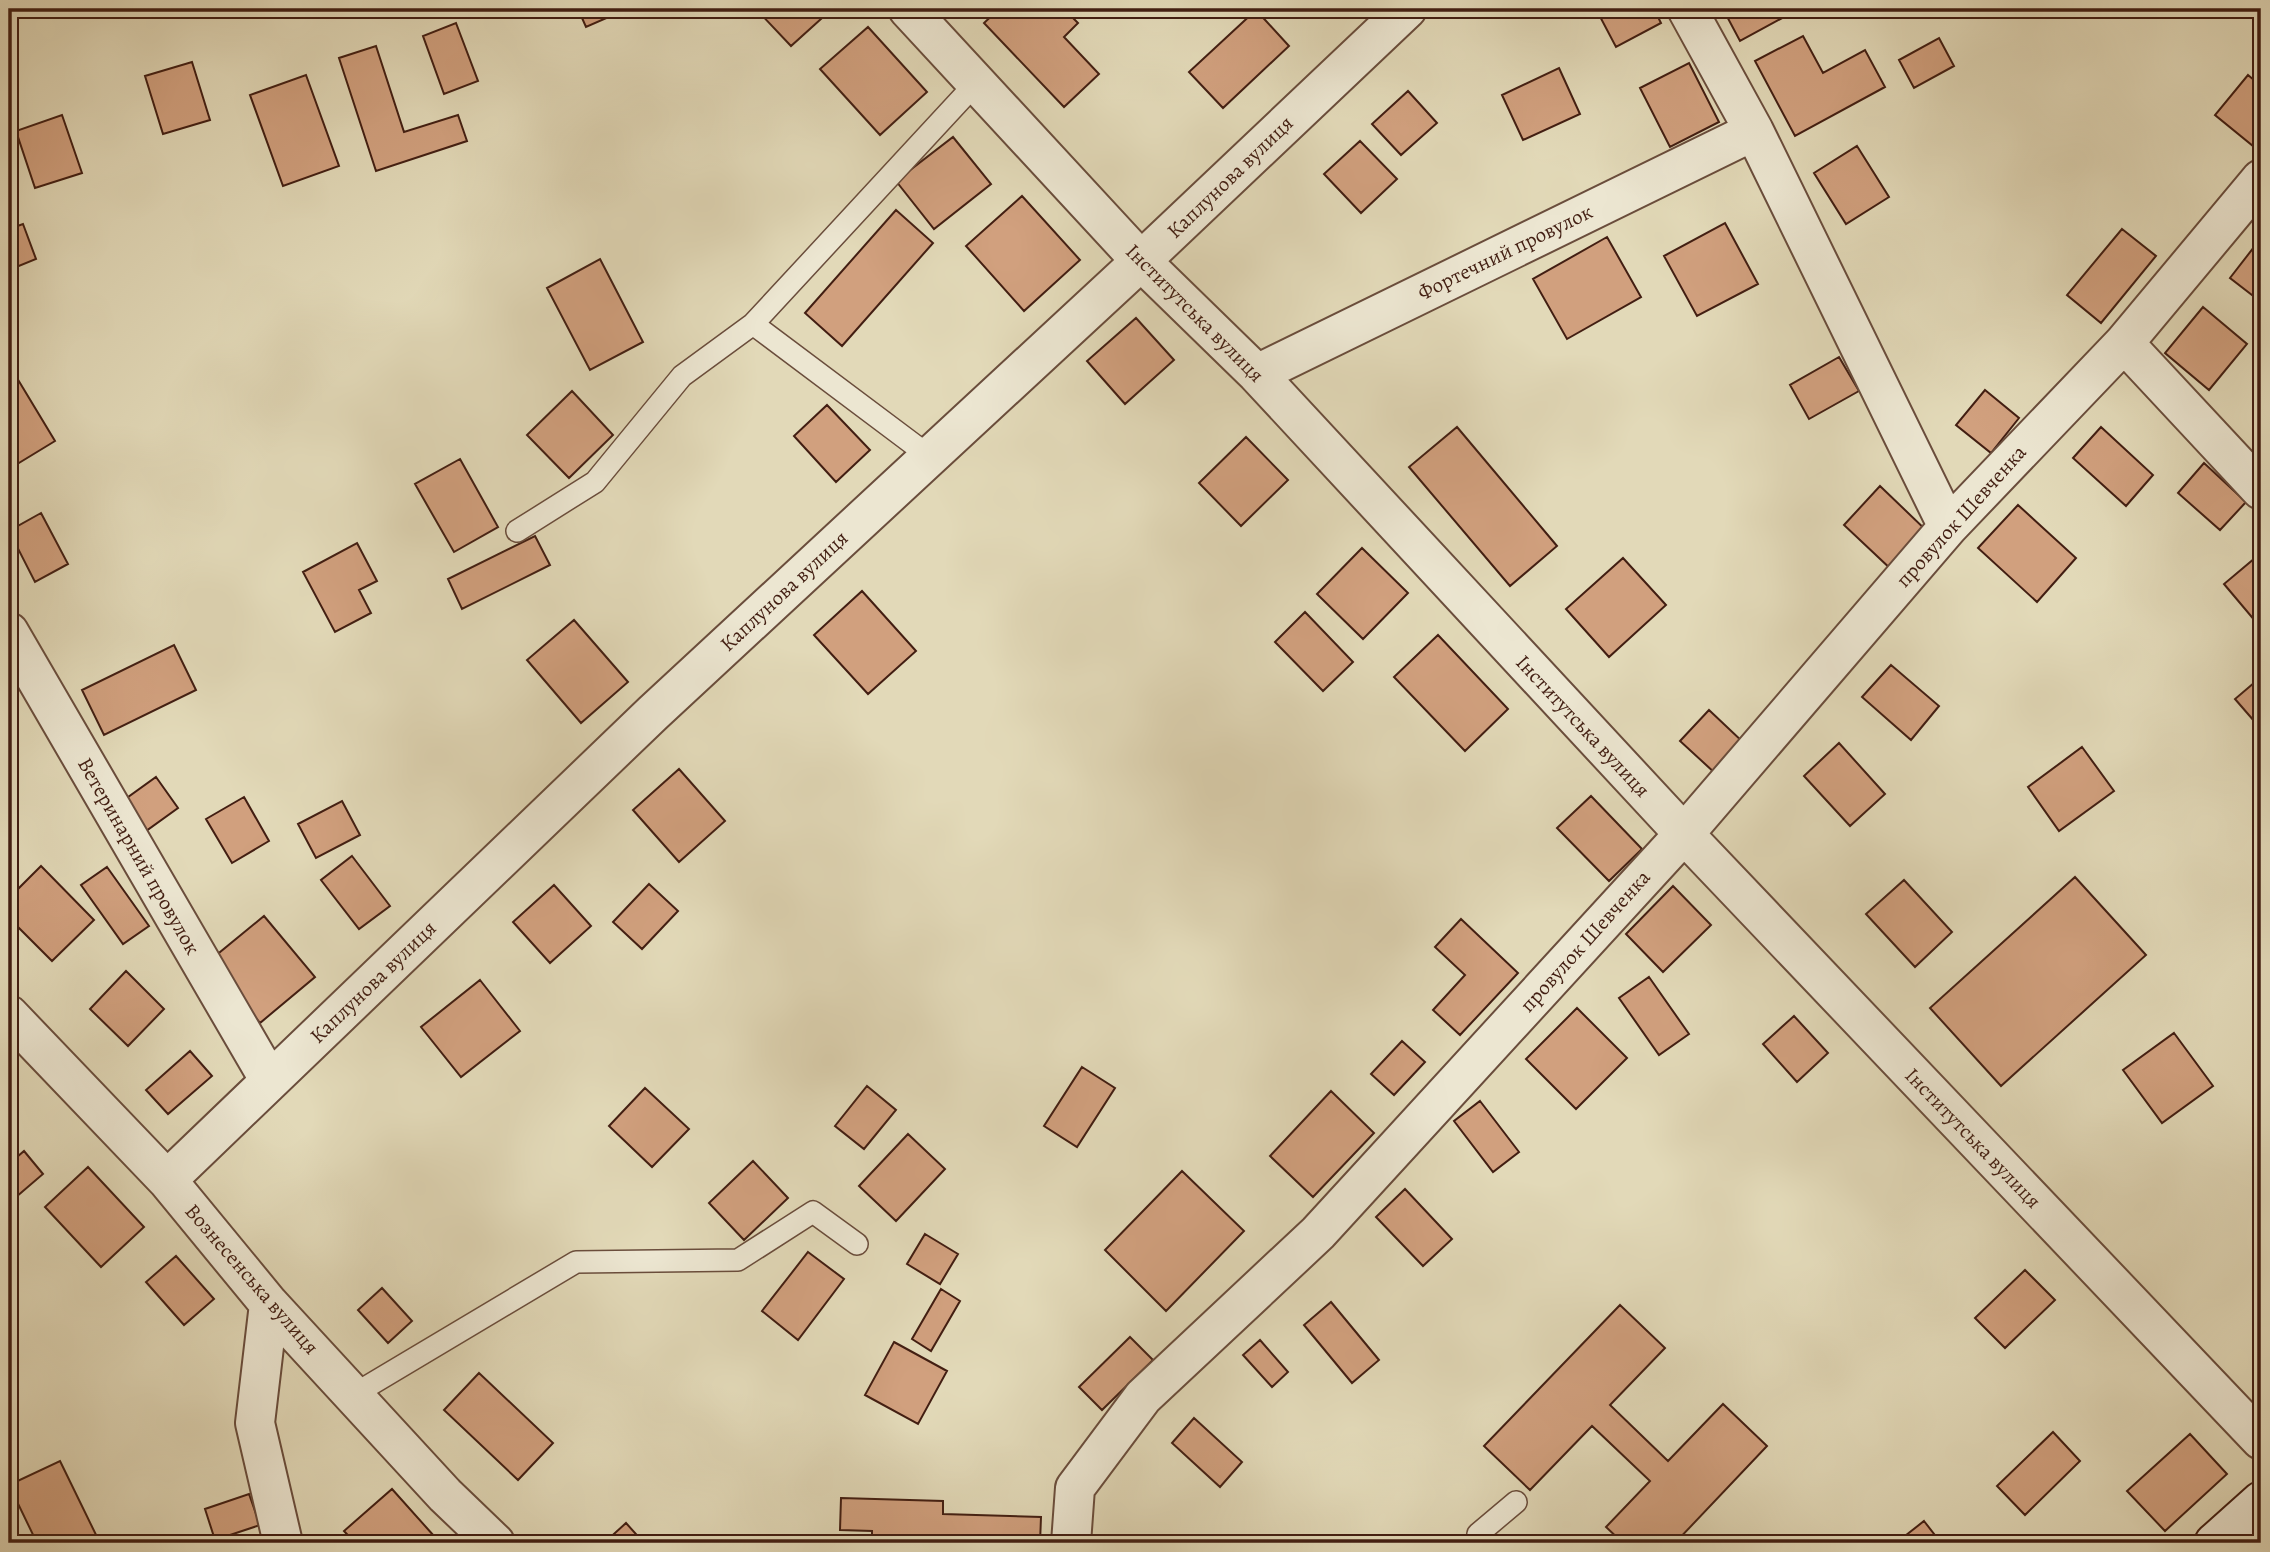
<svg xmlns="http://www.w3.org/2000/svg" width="2270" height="1552" viewBox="0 0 2270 1552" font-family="Alegreya,serif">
	<rect width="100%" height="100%" fill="#e2d9b8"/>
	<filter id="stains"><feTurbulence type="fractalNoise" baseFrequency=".00286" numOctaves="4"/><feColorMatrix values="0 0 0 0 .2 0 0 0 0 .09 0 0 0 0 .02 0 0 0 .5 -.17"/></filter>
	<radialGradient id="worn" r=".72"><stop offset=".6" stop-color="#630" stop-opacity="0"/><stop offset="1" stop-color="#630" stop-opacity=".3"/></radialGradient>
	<path fill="#d1a07e" stroke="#421e12" stroke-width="2" d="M 578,9 L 627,9 L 586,27 Z
		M 756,9 L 832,9 L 791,46 Z
		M 999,9 L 1064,9 L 1078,23 L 1064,37 L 1099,74 L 1064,107 L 984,23 Z
		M 1596,9 L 1654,9 L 1661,23 L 1616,47 Z
		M 1723,9 L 1794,9 L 1795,11 L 1740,41 Z
		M 1256,10 L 1289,46 L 1223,108 L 1189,72 Z
		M 456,23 L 478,81 L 444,94 L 423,36 Z
		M 868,27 L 927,92 L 880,135 L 820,69 Z
		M 1803,36 L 1823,73 L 1865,50 L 1885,87 L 1795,136 L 1755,61 Z
		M 1939,38 L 1954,66 L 1914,88 L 1899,60 Z
		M 376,46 L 404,132 L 458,115 L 467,141 L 376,171 L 339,58 Z
		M 192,62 L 210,120 L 163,134 L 145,76 Z
		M 1689,63 L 1719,122 L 1670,147 L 1640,88 Z
		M 1559,68 L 1580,114 L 1523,140 L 1502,95 Z
		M 306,75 L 339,166 L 283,186 L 250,95 Z
		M 2248,75 L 2261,86 L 2261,136 L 2253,146 L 2215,115 Z
		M 1408,91 L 1437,123 L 1401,155 L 1372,124 Z
		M 62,115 L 82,173 L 35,188 L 16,131 Z
		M 953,137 L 991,184 L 934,229 L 896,181 Z
		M 1360,141 L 1397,179 L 1361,213 L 1324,174 Z
		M 1857,146 L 1889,197 L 1846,224 L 1814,173 Z
		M 1022,196 L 1080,260 L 1024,311 L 966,246 Z
		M 896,210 L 933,243 L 842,346 L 805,313 Z
		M 1725,223 L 1758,284 L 1697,316 L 1664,256 Z
		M 23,224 L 36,259 L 9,270 L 9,229 Z
		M 2122,229 L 2156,256 L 2101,323 L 2067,295 Z
		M 1607,237 L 1641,297 L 1567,339 L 1533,279 Z
		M 2261,238 L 2261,302 L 2230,278 Z
		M 600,259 L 643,342 L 590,370 L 547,288 Z
		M 2203,307 L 2247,344 L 2209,390 L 2165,353 Z
		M 1136,318 L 1174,360 L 1125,404 L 1087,361 Z
		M 1839,357 L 1859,391 L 1809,419 L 1790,385 Z
		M 17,378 L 55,441 L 9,469 L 9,383 Z
		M 1985,390 L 2019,418 L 1991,453 L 1956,425 Z
		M 572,391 L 613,435 L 569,478 L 527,435 Z
		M 827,405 L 870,450 L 836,482 L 794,436 Z
		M 1457,427 L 1557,546 L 1510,586 L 1409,467 Z
		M 2101,427 L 2153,475 L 2126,506 L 2073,458 Z
		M 1246,437 L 1288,480 L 1241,526 L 1199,483 Z
		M 460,459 L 498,527 L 454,552 L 415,484 Z
		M 2204,463 L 2246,502 L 2220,530 L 2178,493 Z
		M 1880,486 L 1930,534 L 1894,572 L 1844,525 Z
		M 2018,505 L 2076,558 L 2037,602 L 1978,548 Z
		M 41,513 L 68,564 L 35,582 L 9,531 Z
		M 535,536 L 550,565 L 462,609 L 448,579 Z
		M 357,543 L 377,581 L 359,590 L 371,613 L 335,632 L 303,572 Z
		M 1362,548 L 1408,593 L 1363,639 L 1317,594 Z
		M 2261,553 L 2261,628 L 2224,584 Z
		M 1623,558 L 1666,605 L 1609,657 L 1566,609 Z
		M 862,591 L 916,651 L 868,694 L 814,635 Z
		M 1305,612 L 1353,662 L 1323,691 L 1275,642 Z
		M 574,620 L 628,682 L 581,723 L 527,660 Z
		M 1438,635 L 1508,709 L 1465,751 L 1394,677 Z
		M 174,645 L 196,690 L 104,735 L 82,690 Z
		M 1891,665 L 1939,706 L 1911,740 L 1862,697 Z
		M 2261,677 L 2261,729 L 2235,699 Z
		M 1709,710 L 1745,744 L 1716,774 L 1680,741 Z
		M 1839,743 L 1885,794 L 1850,826 L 1804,776 Z
		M 2082,747 L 2114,791 L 2059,831 L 2028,787 Z
		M 679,769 L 725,821 L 679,862 L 633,810 Z
		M 156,777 L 178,808 L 146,831 L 124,800 Z
		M 1591,796 L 1642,849 L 1609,881 L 1557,828 Z
		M 244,797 L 269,841 L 232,863 L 206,819 Z
		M 342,801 L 360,835 L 316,858 L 298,824 Z
		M 352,856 L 390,906 L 359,929 L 321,880 Z
		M 41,866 L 94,920 L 52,961 L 9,918 L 9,898 Z
		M 107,867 L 149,926 L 123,944 L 81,885 Z
		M 2075,877 L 2146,955 L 2001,1086 L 1930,1008 Z
		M 1904,880 L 1952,932 L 1915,967 L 1866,914 Z
		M 649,884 L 678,911 L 642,949 L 613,922 Z
		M 554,885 L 591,926 L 550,963 L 513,922 Z
		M 1673,886 L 1711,925 L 1663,972 L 1626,934 Z
		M 264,916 L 315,977 L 260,1023 L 208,962 Z
		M 1461,919 L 1518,973 L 1460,1035 L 1433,1010 L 1465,975 L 1435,947 Z
		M 126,971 L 164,1009 L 128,1046 L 90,1009 Z
		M 1649,977 L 1689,1034 L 1659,1055 L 1619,998 Z
		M 480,980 L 520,1031 L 461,1077 L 421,1027 Z
		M 1577,1008 L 1627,1058 L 1576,1109 L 1526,1059 Z
		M 1794,1016 L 1828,1053 L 1797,1082 L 1763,1044 Z
		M 2174,1033 L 2213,1086 L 2162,1123 L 2123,1070 Z
		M 1402,1041 L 1425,1062 L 1394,1095 L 1371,1074 Z
		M 190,1051 L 212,1076 L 168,1114 L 146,1090 Z
		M 1082,1067 L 1115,1088 L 1077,1147 L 1044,1126 Z
		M 867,1086 L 896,1110 L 864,1149 L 835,1126 Z
		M 645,1088 L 689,1129 L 652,1167 L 609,1126 Z
		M 1331,1091 L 1374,1133 L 1313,1197 L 1270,1156 Z
		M 1480,1101 L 1519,1152 L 1493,1172 L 1454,1121 Z
		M 908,1134 L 945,1169 L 896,1221 L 859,1186 Z
		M 24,1151 L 43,1174 L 9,1203 L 9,1164 Z
		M 753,1161 L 788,1198 L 744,1240 L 709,1203 Z
		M 88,1167 L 144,1227 L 101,1267 L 45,1207 Z
		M 1182,1171 L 1244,1231 L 1166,1311 L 1105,1250 Z
		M 1405,1189 L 1452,1239 L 1423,1266 L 1376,1217 Z
		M 925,1234 L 958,1254 L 940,1284 L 907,1264 Z
		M 808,1252 L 844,1279 L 798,1340 L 762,1311 Z
		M 176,1256 L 214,1299 L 184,1325 L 146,1282 Z
		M 2025,1270 L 2055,1300 L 2005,1348 L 1975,1318 Z
		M 382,1288 L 412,1321 L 388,1343 L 358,1310 Z
		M 941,1289 L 960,1301 L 931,1351 L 912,1339 Z
		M 1331,1302 L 1379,1360 L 1352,1383 L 1304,1325 Z
		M 1620,1305 L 1665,1348 L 1610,1405 L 1668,1461 L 1723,1404 L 1767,1446 L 1675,1543 L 1623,1543 L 1606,1527 L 1650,1481 L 1592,1426 L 1530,1490 L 1484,1446 Z
		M 1130,1337 L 1153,1360 L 1102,1410 L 1079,1387 Z
		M 1260,1340 L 1288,1372 L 1272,1387 L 1243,1355 Z
		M 894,1342 L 947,1371 L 918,1424 L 865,1395 Z
		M 479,1373 L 553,1443 L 518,1480 L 444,1410 Z
		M 1194,1418 L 1242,1462 L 1220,1487 L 1172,1443 Z
		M 2053,1432 L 2080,1461 L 2025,1515 L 1997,1486 Z
		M 2190,1434 L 2227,1474 L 2165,1531 L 2127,1491 Z
		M 60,1461 L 100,1543 L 37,1543 L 9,1485 Z
		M 392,1489 L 434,1536 L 426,1543 L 355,1543 L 344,1531 Z
		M 249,1494 L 260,1525 L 215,1540 L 205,1509 Z
		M 841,1498 L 943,1501 L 943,1514 L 1041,1517 L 1040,1543 L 872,1543 L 872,1531 L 840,1530 Z
		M 1924,1521 L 1941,1543 L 1896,1543 Z
		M 626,1523 L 644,1543 L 604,1543 Z"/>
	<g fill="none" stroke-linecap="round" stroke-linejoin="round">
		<g stroke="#6a4d3c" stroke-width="24">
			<path id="lane" d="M 929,456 L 753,324 L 977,82
				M 517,531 L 595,482 L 682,376 L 753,324
				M 353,1395 L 576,1262 L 738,1260 L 813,1212 L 857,1244
				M 1477,1543 L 1478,1534 L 1516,1502"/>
		</g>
		<g stroke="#6a4d3c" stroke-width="42">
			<path id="street" d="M 908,9 L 1141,261 L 1257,374 L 1684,834 L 2261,1440
				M 1687,9 L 1754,131 L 1948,527
				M 2124,343 L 2261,490
				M 1257,374 L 1754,131
				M 9,632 L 270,1081
				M 9,1015 L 167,1180 L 269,1304 L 445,1495 L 495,1543
				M 167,1180 L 653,713 L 1141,261 L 1407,9
				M 269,1304 L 255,1423 L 283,1543
				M 1071,1543 L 1075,1488 L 1143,1397 L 1318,1233 L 1684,834 L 1948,527 L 2124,343 L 2261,179"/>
		</g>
		<g stroke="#421e12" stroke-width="42">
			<path id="secondary" d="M 2214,1543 L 2261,1501"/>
		</g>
		<use href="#lane" stroke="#ece6d1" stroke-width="21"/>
		<use href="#street" stroke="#ece6d1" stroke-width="38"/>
		<use href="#secondary" stroke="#ece6d1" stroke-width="38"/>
	</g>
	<g text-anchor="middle" stroke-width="5" stroke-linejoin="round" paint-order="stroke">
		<g font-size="21" fill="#421e12" stroke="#ece6d1">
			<text transform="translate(1230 177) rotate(-44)" y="7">Каплунова вулиця</text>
			<text transform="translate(1505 252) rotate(-26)" y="7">Фортечний провулок</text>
			<text transform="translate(1195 313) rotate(45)" y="7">Інститутська вулиця</text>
			<text transform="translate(1961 516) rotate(-48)" y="7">провулок Шевченка</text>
			<text transform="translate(784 591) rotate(-43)" y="7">Каплунова вулиця</text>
			<text transform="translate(1583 726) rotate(47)" y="7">Інститутська вулиця</text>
			<text transform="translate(139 856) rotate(60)" y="7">Ветеринарний провулок</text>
			<text transform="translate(1585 941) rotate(-48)" y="7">провулок Шевченка</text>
			<text transform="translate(373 982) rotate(-44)" y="7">Каплунова вулиця</text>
			<text transform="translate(1973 1138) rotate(46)" y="7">Інститутська вулиця</text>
			<text transform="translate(252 1279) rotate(49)" y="7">Вознесенська вулиця</text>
		</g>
	</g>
	<rect width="2270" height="1552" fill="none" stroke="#e2d9b8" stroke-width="35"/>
	<rect x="10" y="10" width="2249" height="1531" fill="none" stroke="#421e12" stroke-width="3.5"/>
	<rect x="18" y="18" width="2235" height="1517" fill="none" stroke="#421e12" stroke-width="2"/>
	<rect width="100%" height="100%" filter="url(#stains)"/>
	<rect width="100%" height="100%" fill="url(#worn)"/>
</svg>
